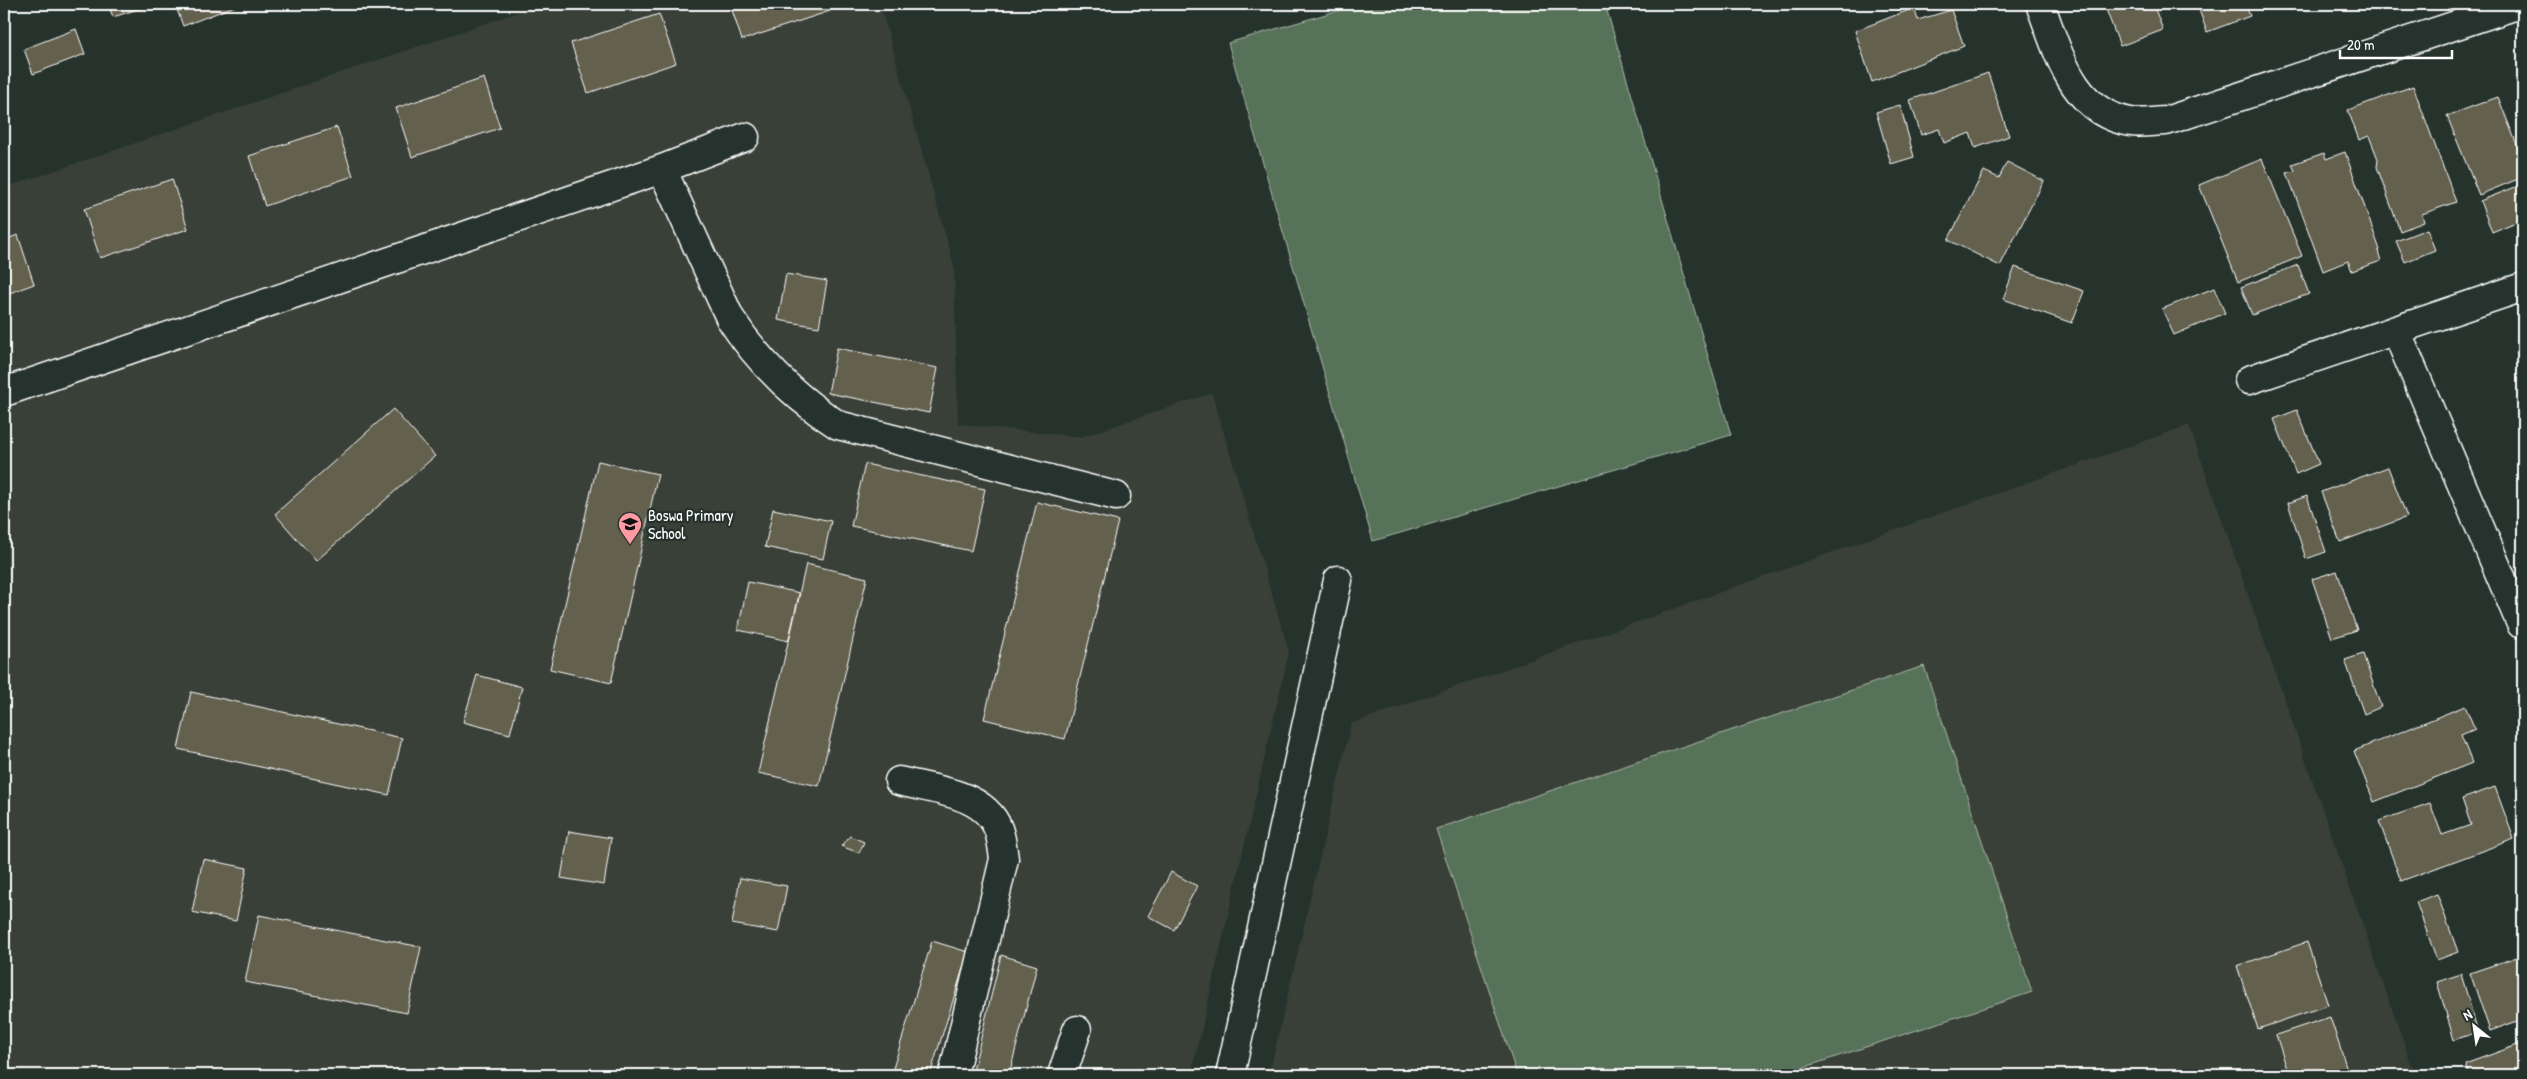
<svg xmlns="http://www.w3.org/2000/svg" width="2527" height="1079" viewBox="0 0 2527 1079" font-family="'Patrick Hand',sans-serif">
	<rect width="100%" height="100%" fill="#26332d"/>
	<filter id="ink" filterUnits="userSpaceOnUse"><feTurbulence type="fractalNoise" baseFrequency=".02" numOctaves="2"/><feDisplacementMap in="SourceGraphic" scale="10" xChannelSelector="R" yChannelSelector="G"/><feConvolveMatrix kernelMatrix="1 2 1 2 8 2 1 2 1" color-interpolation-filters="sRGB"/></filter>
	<g filter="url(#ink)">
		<path fill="#394037" d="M 542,4 L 880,4 L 954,265 L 958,424 L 1081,437 L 1212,393 L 1289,652 L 1191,1075 L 4,1075 L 4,188 Z
			M 2189,425 L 2415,1075 L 1269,1075 L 1351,724 Z"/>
		<path fill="#577258" stroke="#abb8ac" d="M 1360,4 L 1605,4 L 1731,435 L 1373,541 L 1228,43 Z
			M 1924,666 L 2032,992 L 1781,1075 L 1517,1075 L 1436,829 Z"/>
		<path fill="#64604e" stroke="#fff" d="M 108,4 L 151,4 L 151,5 L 113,17 Z
			M 175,4 L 234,4 L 235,6 L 183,26 Z
			M 730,4 L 828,4 L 830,11 L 742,40 Z
			M 2104,4 L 2153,4 L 2163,30 L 2120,46 Z
			M 2197,4 L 2245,4 L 2250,16 L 2207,32 Z
			M 1914,8 L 1918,20 L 1951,10 L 1964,46 L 1872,82 L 1855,31 Z
			M 659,14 L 676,63 L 588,93 L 571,43 Z
			M 76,29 L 85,54 L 33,74 L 24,49 Z
			M 1988,73 L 2009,136 L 1975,148 L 1970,133 L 1944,143 L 1939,129 L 1921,135 L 1910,100 Z
			M 484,78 L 500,128 L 412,157 L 396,108 Z
			M 2413,86 L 2456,202 L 2422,214 L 2424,222 L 2400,231 L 2377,167 L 2378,159 L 2369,136 L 2359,140 L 2348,110 Z
			M 2498,97 L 2523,160 L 2523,177 L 2479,195 L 2447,116 Z
			M 1900,105 L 1914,157 L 1891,164 L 1876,112 Z
			M 337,127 L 353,176 L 265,206 L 249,156 Z
			M 2345,152 L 2380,250 L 2378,251 L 2381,261 L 2352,271 L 2348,261 L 2323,271 L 2287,173 L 2295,171 L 2292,164 L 2324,153 L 2326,159 Z
			M 2262,159 L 2302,256 L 2238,282 L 2199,185 Z
			M 2007,162 L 2044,181 L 2000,266 L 1948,240 L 1984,171 L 1999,178 Z
			M 172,179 L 188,229 L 100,258 L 84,209 Z
			M 2523,184 L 2523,219 L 2492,232 L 2480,201 Z
			M 2427,229 L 2435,250 L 2405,262 L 2396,241 Z
			M 18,235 L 34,284 L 4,295 L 4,240 Z
			M 2298,265 L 2309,294 L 2252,315 L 2241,287 Z
			M 2015,267 L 2084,291 L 2072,323 L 2003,299 Z
			M 786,274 L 827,281 L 819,327 L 778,320 Z
			M 2214,288 L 2225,313 L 2174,335 L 2162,309 Z
			M 837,348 L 938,368 L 929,413 L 828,393 Z
			M 393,409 L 435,456 L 316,561 L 275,514 Z
			M 2297,410 L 2319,464 L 2296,474 L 2274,419 Z
			M 598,461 L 658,474 L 611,683 L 550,669 Z
			M 865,464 L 985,489 L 971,551 L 851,526 Z
			M 2388,467 L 2407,517 L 2340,542 L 2321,492 Z
			M 2307,496 L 2326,552 L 2306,559 L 2288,503 Z
			M 1037,502 L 1118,521 L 1065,739 L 984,719 Z
			M 773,509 L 831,521 L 823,559 L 765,547 Z
			M 806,564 L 867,578 L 819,786 L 758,773 Z
			M 2337,571 L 2357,630 L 2332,638 L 2312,579 Z
			M 748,582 L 800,593 L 789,641 L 738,630 Z
			M 2363,654 L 2381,707 L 2364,714 L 2345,660 Z
			M 477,675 L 522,687 L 510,734 L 463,722 Z
			M 191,692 L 402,738 L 389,795 L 178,749 Z
			M 2465,706 L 2475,729 L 2461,735 L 2472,763 L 2374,802 L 2354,751 Z
			M 2495,787 L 2514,839 L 2401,881 L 2379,821 L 2430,803 L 2442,835 L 2471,825 L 2462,799 Z
			M 569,831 L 611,838 L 604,885 L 561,878 Z
			M 850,836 L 864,842 L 859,853 L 841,846 Z
			M 203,859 L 247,868 L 236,921 L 192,912 Z
			M 1171,872 L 1197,886 L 1174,930 L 1148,916 Z
			M 740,878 L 787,886 L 778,932 L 732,924 Z
			M 2437,894 L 2458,952 L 2437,960 L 2416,902 Z
			M 259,915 L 421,947 L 407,1013 L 245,982 Z
			M 932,941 L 968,952 L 930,1075 L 891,1075 Z
			M 2307,942 L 2328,1005 L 2258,1029 L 2237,966 Z
			M 1001,955 L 1037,966 L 1009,1075 L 972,1075 Z
			M 2523,955 L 2523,1019 L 2490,1031 L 2470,973 Z
			M 2461,974 L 2478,1032 L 2454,1040 L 2437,982 Z
			M 2330,1017 L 2349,1075 L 2289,1075 L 2276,1035 Z
			M 2523,1043 L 2523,1075 L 2469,1075 L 2465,1064 Z
			M 2255,1070 L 2257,1075 L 2238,1075 Z"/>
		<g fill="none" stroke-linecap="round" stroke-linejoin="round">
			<g stroke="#fff" stroke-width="31">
				<path id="street" d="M 2040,4 C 2058,51 2072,113 2131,122 C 2142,124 2155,121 2166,121 L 2520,4
					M 662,169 L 730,318 C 758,361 794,397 838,425 L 1116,496
					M 2396,330 L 2521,624
					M 2249,380 L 2523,287
					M 4,392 L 662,169 L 745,137
					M 899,781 C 934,790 990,793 1000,835 C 1002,843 1003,851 1004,859 L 953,1075
					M 1062,1075 L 1077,1030
					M 1230,1075 L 1338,580"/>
			</g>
			<use href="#street" stroke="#26332d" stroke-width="28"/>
		</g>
	</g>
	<defs>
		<g id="school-pin" transform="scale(1.25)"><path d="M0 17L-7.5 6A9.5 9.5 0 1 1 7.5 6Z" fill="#ff9aa2" stroke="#26332d"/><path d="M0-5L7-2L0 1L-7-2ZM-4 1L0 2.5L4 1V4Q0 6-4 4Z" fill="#111"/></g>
	</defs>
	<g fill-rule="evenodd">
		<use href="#school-pin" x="630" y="524"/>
	</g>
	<g text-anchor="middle" stroke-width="4.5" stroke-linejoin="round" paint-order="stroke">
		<g font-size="16" fill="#fff" stroke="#26332d" text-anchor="start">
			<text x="648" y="521">Boswa Primary<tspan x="648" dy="18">School</tspan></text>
		</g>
	</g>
	<rect width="2527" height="1079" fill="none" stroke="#26332d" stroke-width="20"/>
	<rect x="10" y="10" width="2507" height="1059" fill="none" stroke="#fff" stroke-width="2" filter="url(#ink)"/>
	<g transform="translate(2474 1026) rotate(330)" stroke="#26332d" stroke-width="4" paint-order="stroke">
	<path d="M0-4L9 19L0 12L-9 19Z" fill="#ffffff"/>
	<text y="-8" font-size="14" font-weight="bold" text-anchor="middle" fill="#ffffff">N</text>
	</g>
	<path d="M2340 50v8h112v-8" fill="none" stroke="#ffffff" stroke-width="2.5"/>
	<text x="2347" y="50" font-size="15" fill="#ffffff" stroke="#26332d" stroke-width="4" paint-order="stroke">20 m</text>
</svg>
